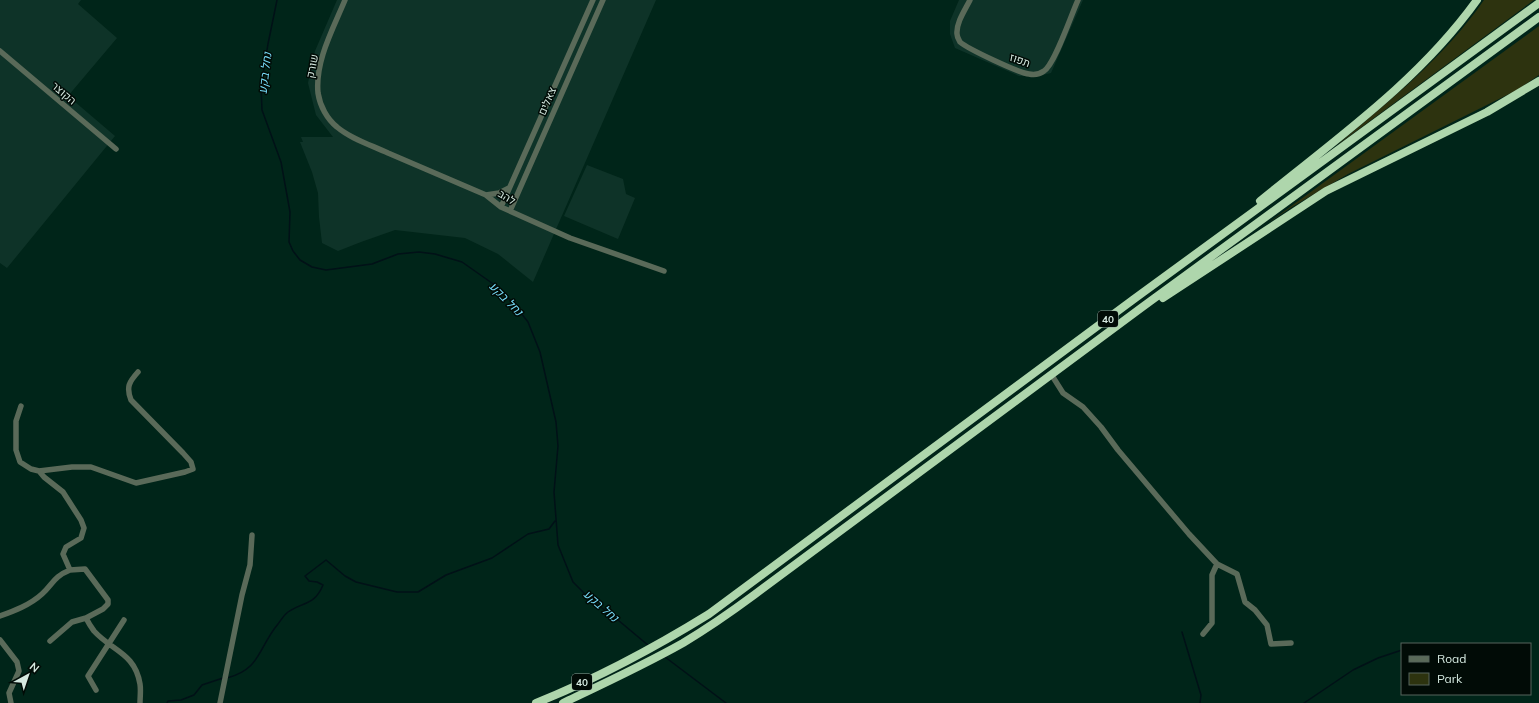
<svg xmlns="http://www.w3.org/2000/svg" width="1539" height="703" viewBox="0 0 1539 703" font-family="Mulish,Heebo,sans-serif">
	<rect width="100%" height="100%" fill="#002519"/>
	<path fill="#0e3328" d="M 0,0 L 81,0 L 78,4 L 117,38 L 68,96 L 115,136 L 7,268 L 0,263 Z
		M 337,0 L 656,0 L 533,282 L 498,254 L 465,238 L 395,230 L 361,242 L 338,251 L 322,243 L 319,217 L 318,193 L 312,172 L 300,142 L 303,142 L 301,137 L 333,137 L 316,115 L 308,83 L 315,51 Z
		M 959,0 L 1083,0 L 1051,73 L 1038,76 L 1019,76 L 955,48 L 950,34 L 950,21 Z
		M 587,165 L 623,179 L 626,194 L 635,198 L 618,239 L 564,216 Z"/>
	<path fill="#2d330f" d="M 1484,0 L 1534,0 L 1336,146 C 1389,101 1444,58 1484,0 Z
		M 1539,26 L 1539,75 L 1517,90 L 1348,174 L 1292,207 L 1268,223 Z"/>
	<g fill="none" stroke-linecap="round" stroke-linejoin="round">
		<path stroke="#011117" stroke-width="1.5" d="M 277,0 L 268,44 L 261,86 L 262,110 L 281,162 L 290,212 L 289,242 L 293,251 L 300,260 L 312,267 L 326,270 L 372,264 L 398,254 L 419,252 L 435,254 L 462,262 L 499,288 L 514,304 L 528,322 L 540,352 L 556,422 L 558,446 L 554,492 L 558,545 L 573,582 L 591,600 L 618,620 L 649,646
			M 1182,632 L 1201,695 L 1200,703
			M 1423,644 L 1430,644
			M 665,657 L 726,703
			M 227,678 C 261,669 258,648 278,624 C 281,620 284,615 288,612 C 303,602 315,605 323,585 L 317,582 L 309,581 L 305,576 L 326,560 L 345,576 L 356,582 L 397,592 L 418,592 L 446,575 L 492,558 L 528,534 L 549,529 L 555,521
			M 167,703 L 168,701 L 181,700 L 194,695 L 202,685 L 223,678
			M 1304,703 L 1353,670 L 1378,658 L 1402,650"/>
		<path stroke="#5a6a59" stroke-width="5.5" d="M 345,0 C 333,29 315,61 318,93 C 320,106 327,119 337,127 C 351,139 371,145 388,153 C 421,167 453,181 486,195 L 501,207 L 570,238 L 664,271
			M 970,0 C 965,10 956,23 957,34 C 957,37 959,40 960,42 C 968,49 1019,73 1029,74 C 1034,75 1040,74 1044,71 C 1055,64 1071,15 1078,0
			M 0,51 L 116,149
			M 486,195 L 499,193 L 509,188
			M 501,207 L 593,0
			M 510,211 L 603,0
			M 1051,374 L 1063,393 L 1083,407 L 1101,427 L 1118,450 L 1189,534 L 1217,564 L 1237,574 L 1245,602 L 1255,610 L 1267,625 L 1271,644 L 1291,643
			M 21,406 L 16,421 L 16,450 L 20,462 L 31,469 L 39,471 L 44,477 L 63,492 L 81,520 L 84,528 L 81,538 L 66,547 L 63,554 L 70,570 L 85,569 L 108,600 L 108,604 L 103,609 L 86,618 C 88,622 91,627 94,631 C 112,651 135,653 140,684 C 141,690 140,697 140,703
			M 39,471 L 72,467 L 91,467 L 136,483 L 185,472 L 193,469 L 191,462 L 183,453 L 131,400 C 126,387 129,382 138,372
			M 0,616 C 14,611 30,605 42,594 C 54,583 53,577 70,570
			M 1203,634 L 1212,623 L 1212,575 L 1217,564
			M 0,640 L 17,662 L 19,671 L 9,693 L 11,703
			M 50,641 L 72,622 L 86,618
			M 96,690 L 88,676 L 124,620
			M 220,703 L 242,595 L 250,565 L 252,535"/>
		<path stroke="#aed6ac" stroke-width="8" d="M 1260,201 C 1336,139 1419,81 1477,0
			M 1163,298 L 1326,191 L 1487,112 L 1539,81
			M 536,703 C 596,679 654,648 709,614 L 1134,299 L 1539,3
			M 563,703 C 603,684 644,665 683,643 C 708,628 731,612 754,595 L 1141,308 L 1539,17"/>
	</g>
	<g text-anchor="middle" stroke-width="3" stroke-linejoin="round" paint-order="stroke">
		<g fill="#010b06" stroke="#95a69f" stroke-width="1">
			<rect x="1098" y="311" width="20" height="16" rx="3"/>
			<rect x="572" y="674" width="20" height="16" rx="3"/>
		</g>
		<g font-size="10" font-weight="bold" fill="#d5e9e0">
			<text x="1108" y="323">40</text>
			<text x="582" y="686">40</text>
		</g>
		<g font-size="11" fill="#d5e9e0" stroke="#010b06">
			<text transform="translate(1020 60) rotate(20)" y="4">תפוז</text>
			<text transform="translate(312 66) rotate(-79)" y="4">שורק</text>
			<text transform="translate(64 93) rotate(40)" y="4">הקוצר</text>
			<text transform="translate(547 101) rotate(-66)" y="4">צאלים</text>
			<text transform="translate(507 197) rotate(31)" y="4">להב</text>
		</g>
		<g font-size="12" font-style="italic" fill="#76daf7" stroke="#010b06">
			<text transform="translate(265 73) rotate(-83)" y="4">נחל בקע</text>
			<text transform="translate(506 299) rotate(45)" y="4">נחל בקע</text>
			<text transform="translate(601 606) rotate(41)" y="4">נחל בקע</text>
		</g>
	</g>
	<rect x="1401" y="643" width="130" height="52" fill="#010b06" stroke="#56645d"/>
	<rect x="1409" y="656" width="20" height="6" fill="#5a6a59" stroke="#56645d"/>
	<text x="1437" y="663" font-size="12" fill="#d5e9e0">Road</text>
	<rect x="1409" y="673" width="20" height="12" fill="#2d330f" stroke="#56645d"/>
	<text x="1437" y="683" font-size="12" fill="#d5e9e0">Park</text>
	<g transform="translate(28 675) rotate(40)" stroke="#010b06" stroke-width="3" paint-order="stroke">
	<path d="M0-3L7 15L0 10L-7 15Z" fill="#d5e9e0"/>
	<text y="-6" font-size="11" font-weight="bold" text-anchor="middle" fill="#d5e9e0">N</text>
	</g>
</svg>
